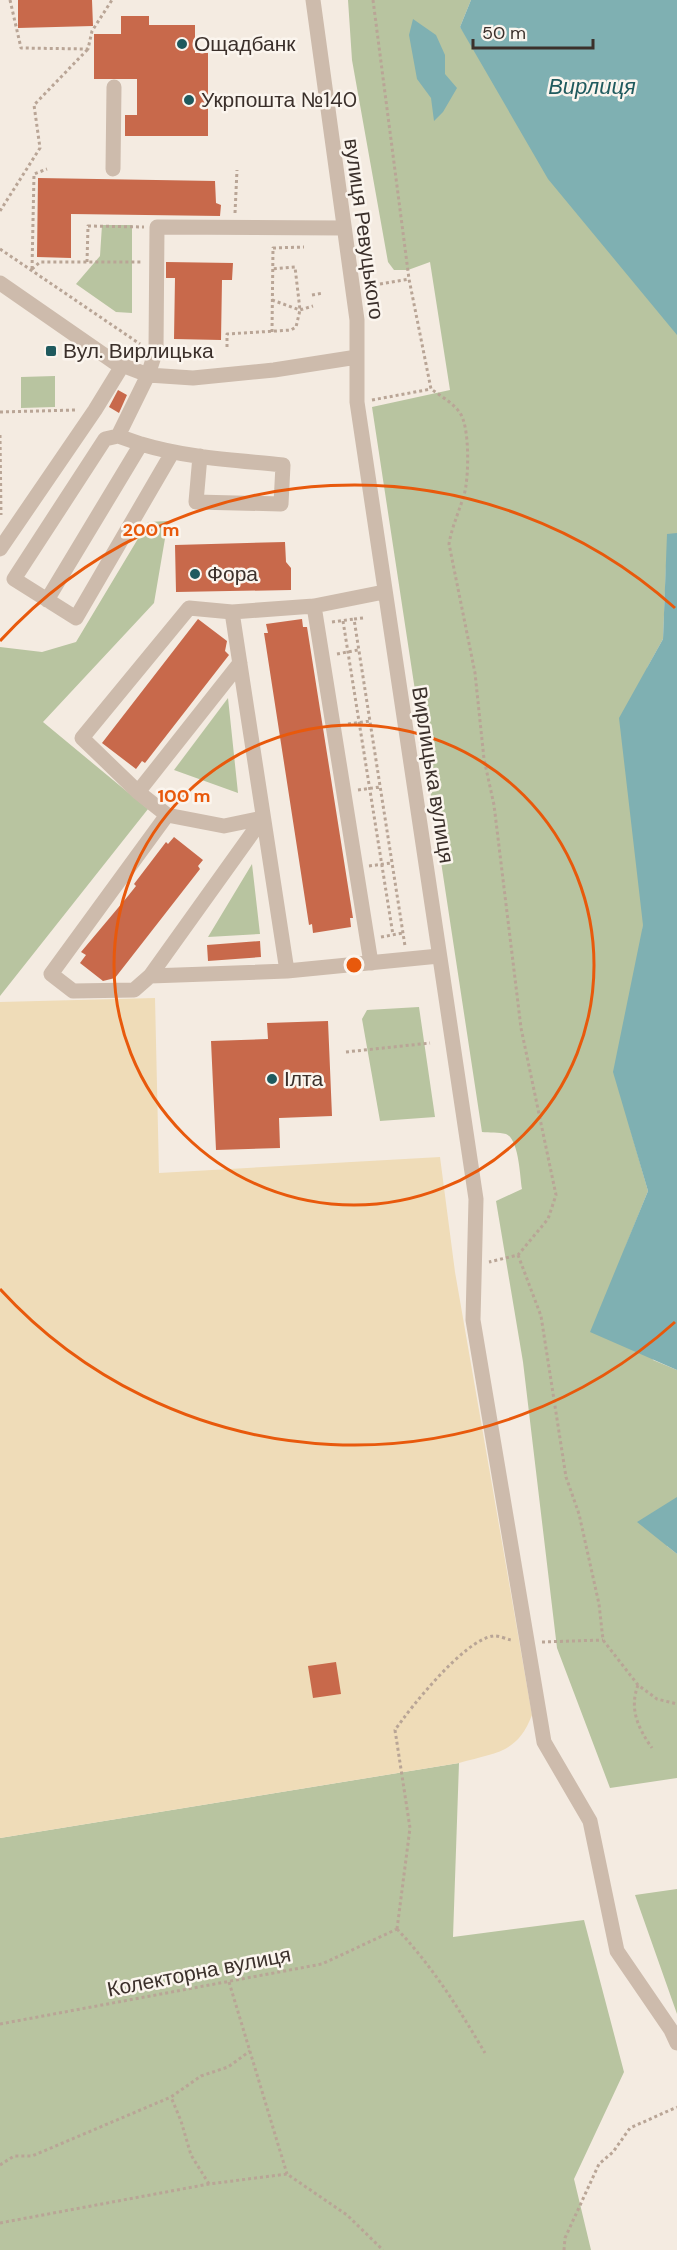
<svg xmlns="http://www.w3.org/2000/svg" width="677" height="2250" viewBox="0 0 677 2250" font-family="'DM Sans',sans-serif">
	<rect width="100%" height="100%" fill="#f4ebe1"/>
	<path fill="#b8c4a0" d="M 348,0 L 471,0 L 460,27 L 677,328 L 677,553 L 666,566 L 663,639 L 647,668 L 643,925 L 630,1128 L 648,1191 L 625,1248 L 653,1360 L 677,1370 L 677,1500 L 667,1546 L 677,1554 L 677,1778 L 610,1788 L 557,1648 L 523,1362 L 496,1201 L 522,1189 C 520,1177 519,1139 506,1134 C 499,1132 489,1133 482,1132 L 372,407 L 450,390 L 430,262 L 408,270 L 394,270 L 388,262 L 352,60 Z
		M 102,225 L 132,225 L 132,313 L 116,312 L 76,284 L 100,256 Z
		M 55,376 L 55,407 L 21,408 L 21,377 Z
		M 168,521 L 154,603 L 43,722 L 148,809 L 0,996 L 0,647 L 42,652 L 76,642 L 148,522 Z
		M 228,698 L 238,793 L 174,770 Z
		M 252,864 L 260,934 L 208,937 Z
		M 419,1007 L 435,1117 L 380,1121 L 362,1019 L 367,1010 Z
		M 459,1763 L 453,1937 L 584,1920 L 624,2072 L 574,2179 L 591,2250 L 0,2250 L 0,1838 Z
		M 677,1889 L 677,2014 L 635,1895 Z"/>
	<path fill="#efdcb8" d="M 155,998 L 159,1173 L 440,1157 L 455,1272 L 532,1715 C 517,1754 496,1752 459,1763 L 0,1838 L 0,1002 Z"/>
	<path fill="#7fb0b2" d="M 471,0 L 677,0 L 677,335 L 548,179 L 460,27 Z
		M 413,19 L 436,35 L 445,55 L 445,74 L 457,88 L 443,112 L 434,121 L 431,98 L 417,79 L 409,35 Z
		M 677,533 L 677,1370 L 590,1332 L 648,1191 L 613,1072 L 643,925 L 619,718 L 663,639 L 667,534 Z
		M 677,1497 L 677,1554 L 637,1522 Z"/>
	<path fill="#c8694b" d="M 18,0 L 92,0 L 93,26 L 18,28 Z
		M 121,16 L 149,16 L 149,25 L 195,25 L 195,53 L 208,53 L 208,136 L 125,136 L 125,115 L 137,115 L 137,79 L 94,79 L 94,34 L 121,34 Z
		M 38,178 L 215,181 L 216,203 L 221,205 L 220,216 L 71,214 L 71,258 L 37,257 Z
		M 166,262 L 233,263 L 232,280 L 222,280 L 221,340 L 174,339 L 175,278 L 166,278 Z
		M 118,390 L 127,395 L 119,413 L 109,407 Z
		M 285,542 L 286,562 L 291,568 L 291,590 L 176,592 L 175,545 Z
		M 198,619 L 227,641 L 225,651 L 229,655 L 145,763 L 142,761 L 136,769 L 102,743 Z
		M 302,619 L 303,627 L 307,627 L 353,918 L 350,918 L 351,927 L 313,933 L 312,924 L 309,925 L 264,633 L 268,633 L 266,624 Z
		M 174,837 L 203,860 L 198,866 L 200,869 L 115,978 L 103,981 L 80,963 L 86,955 L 81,952 L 128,896 L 136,886 L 134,884 L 166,842 L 168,844 Z
		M 260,941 L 261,957 L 208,961 L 207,945 Z
		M 328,1021 L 332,1116 L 279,1118 L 280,1148 L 216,1150 L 211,1041 L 268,1039 L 267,1023 Z
		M 336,1662 L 341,1694 L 313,1698 L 308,1666 Z"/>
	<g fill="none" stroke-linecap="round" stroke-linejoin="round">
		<path stroke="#b9a596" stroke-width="3" stroke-dasharray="3 3" stroke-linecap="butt" d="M 10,0 L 21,48 L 88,49 L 92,31 L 112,0
			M 373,0 L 409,279 L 431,389 C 441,396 453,403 460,413 C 470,427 469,479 464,495 C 459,512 452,526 449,544 L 475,673 L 484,759 L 494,805 L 521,1028 L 556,1195 L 548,1219 L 518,1255 L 489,1262
			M 0,211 L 40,148 L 34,105 L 88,49
			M 235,213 L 237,170
			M 0,249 L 140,344
			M 87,262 L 88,226 L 144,227
			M 32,269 L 40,262 L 141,262
			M 32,269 L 34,174 L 47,169
			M 380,284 L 409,279
			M 312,295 L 323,293
			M 272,300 L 300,310 L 313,306
			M 272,332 L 273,248 L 304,247
			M 227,347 L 227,334 L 291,330 L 296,327 L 300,310 L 295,267 L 272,269
			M 372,400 L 431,389
			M 0,412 L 76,410
			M 0,435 L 1,515
			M 363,618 L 354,619 L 405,946
			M 343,621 L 393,935
			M 332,622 L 354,619
			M 337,654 L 358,650
			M 348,724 L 370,721
			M 358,790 L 380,787
			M 369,866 L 391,863
			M 381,937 L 403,933
			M 346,1052 L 430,1043
			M 518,1255 L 541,1316 L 566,1477 L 579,1514 L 599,1604 L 603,1640 L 638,1685 L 657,1699 L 677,1704
			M 542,1642 L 603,1640
			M 638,1685 C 629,1709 638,1728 652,1748
			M 397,1929 L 410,1828 L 395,1730 C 411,1707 464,1640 493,1636 C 498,1635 506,1639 511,1640
			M 397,1929 C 433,1967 459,2009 485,2053
			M 229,1982 L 287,2174
			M 0,2024 L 322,1964 L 397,1929
			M 0,2165 L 14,2156 L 32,2156 L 171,2097
			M 209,2184 L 191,2155 L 181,2121 L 171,2097 L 201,2076 L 228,2067 L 250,2051
			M 0,2223 L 209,2184 L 287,2174 L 347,2215 L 383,2250
			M 564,2250 L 565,2238 L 599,2164 L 613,2152 L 630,2128 L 677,2107"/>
		<path stroke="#cdbbac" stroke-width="15" d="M 313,0 L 357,320 L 357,402 L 476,1199 L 473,1320 L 544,1742 L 590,1821 L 617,1951 L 671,2030 L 677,2043
			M 113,169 L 114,87
			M 0,283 L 114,362 L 148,375 L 193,378 L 274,370 L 357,357
			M 118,436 L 105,439 L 14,579 L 76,618 L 172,453
			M 141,444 C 187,458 235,460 283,465 L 281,504 L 196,502 L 200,456
			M 0,549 L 95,410 L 122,366
			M 47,600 L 141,444 L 118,436 L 148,375 L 156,350 L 157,227 L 344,228
			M 314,606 L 371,963
			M 138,792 L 82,738 L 189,608 L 232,612
			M 167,815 L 138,792 L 240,663
			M 263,818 L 224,826 L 167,815 L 51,974 L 73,991 L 134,990 L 150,976 L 287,971 L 439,956
			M 287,971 L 232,612 L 314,606 L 384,592
			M 150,976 L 263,818"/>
	</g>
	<g fill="none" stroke="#e8590c" stroke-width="3">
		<circle cx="354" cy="965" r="240"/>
		<path d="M675 1322A480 480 0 0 1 0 1289M0 641A480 480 0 0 1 675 608"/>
	</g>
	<g fill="#1f5a5e" stroke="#fbf5ee" stroke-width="2">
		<circle cx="182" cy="44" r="6"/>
		<circle cx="189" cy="100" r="6"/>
		<rect x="45" y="345" width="12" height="12" rx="3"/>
		<circle cx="195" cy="574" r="6"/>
		<circle cx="272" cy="1079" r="6"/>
	</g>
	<g text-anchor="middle" stroke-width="5" stroke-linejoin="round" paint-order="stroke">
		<g font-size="21" fill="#3b302b" stroke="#fbf5ee" text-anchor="start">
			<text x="194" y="51">Ощадбанк</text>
			<text x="201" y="107">Укрпошта №140</text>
			<text x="63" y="358">Вул. Вирлицька</text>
			<text x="207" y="581">Фора</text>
			<text x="284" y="1086">Ілта</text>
		</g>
		<g font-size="21" fill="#3b302b" stroke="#fbf5ee">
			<text transform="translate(364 229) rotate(82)" y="7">вулиця Ревуцького</text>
			<text transform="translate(433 775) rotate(81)" y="7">Вирлицька вулиця</text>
			<text transform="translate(199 1972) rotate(-11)" y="7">Колекторна вулиця</text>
		</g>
		<g font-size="22" font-style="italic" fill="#1f5a5e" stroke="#fbf5ee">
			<text x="592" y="94">Вирлиця</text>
		</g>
	</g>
	<circle cx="354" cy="965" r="9" fill="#e8590c" stroke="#fbf5ee" stroke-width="3"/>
	<g font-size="18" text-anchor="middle" font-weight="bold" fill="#e8590c" stroke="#fbf5ee" stroke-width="5" stroke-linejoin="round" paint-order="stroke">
		<text x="151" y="536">200 m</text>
		<text x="184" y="802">100 m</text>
	</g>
	<path d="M473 39v9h120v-9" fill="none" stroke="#3b302b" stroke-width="3"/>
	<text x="482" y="39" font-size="18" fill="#3b302b" stroke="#fbf5ee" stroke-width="4.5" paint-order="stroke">50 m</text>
</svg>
